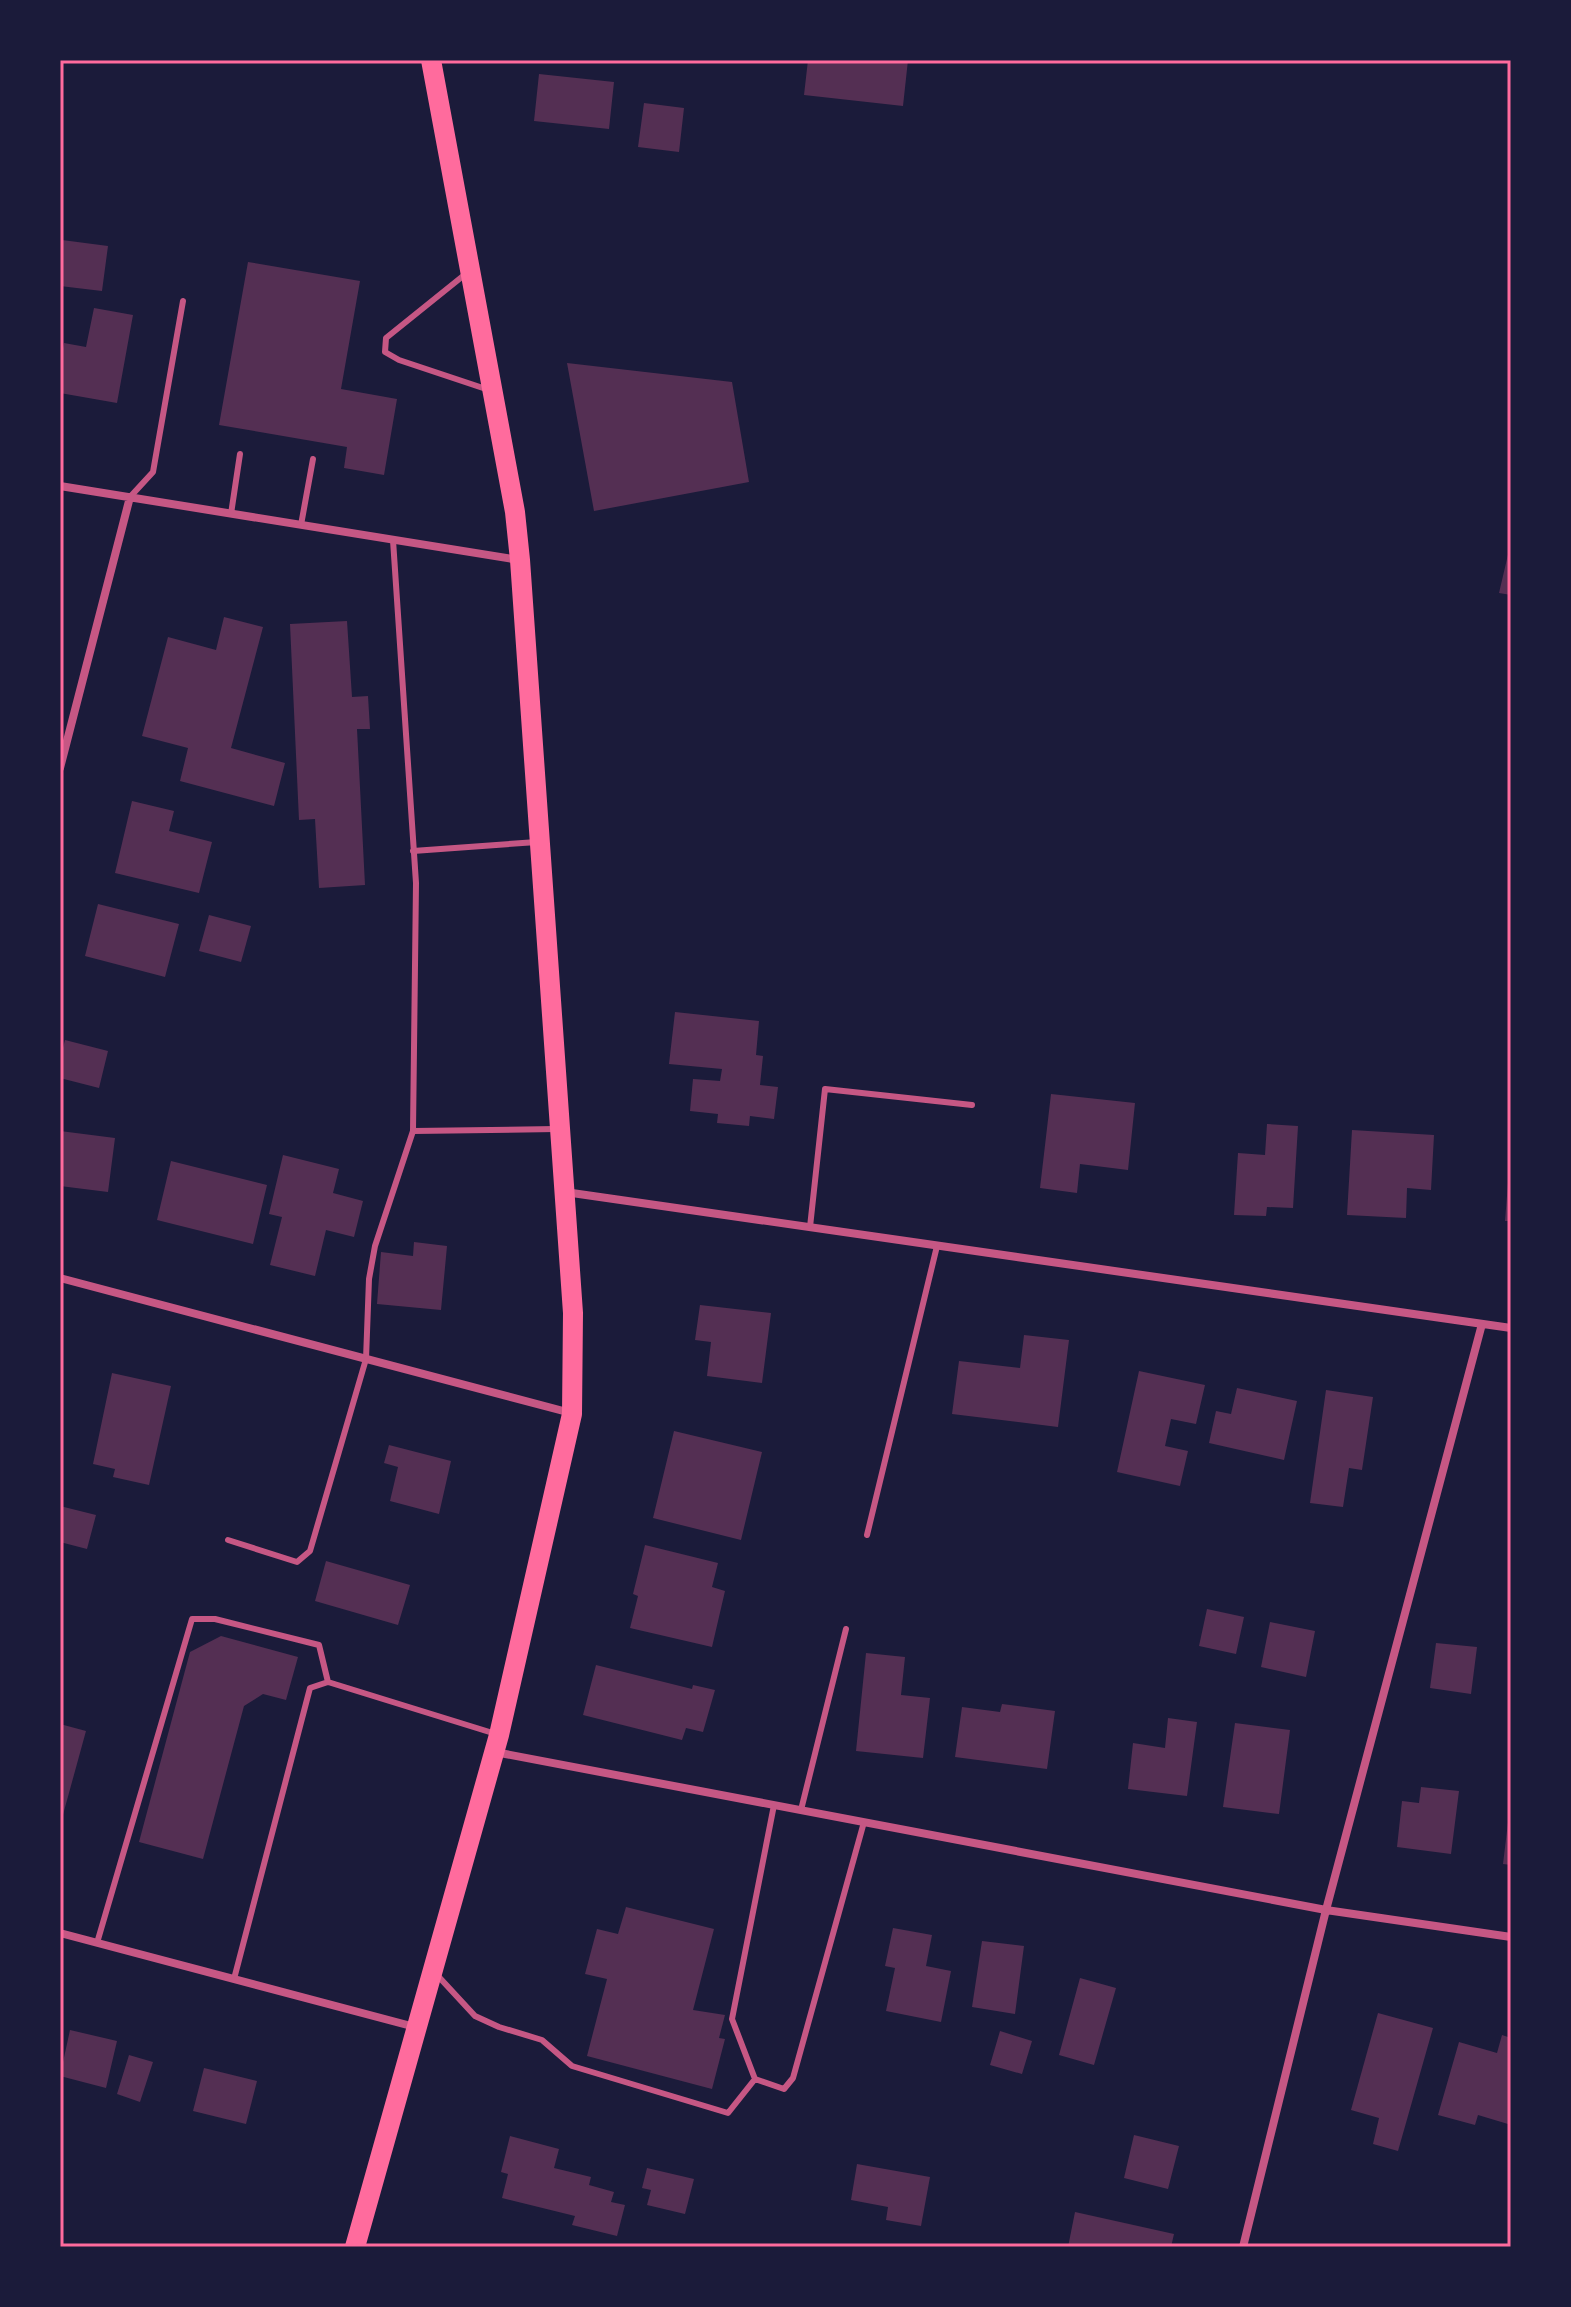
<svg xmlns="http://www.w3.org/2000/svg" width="1571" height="2307" viewBox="0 0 1571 2307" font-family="Barlow,sans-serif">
	<rect width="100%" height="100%" fill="#1b1b3a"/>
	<path fill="#542f53" d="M 808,60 L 908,60 L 903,106 L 804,95 Z
		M 539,74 L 614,82 L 609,129 L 534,121 Z
		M 644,103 L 684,108 L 679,152 L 638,147 Z
		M 62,240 L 108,246 L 102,291 L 60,286 Z
		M 248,262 L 360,281 L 341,389 L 397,399 L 384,475 L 344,468 L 347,447 L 219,425 Z
		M 94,308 L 133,315 L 117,403 L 60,393 L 60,365 L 64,343 L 86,347 Z
		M 567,363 L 732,382 L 749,482 L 594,511 Z
		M 1510,546 L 1511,546 L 1511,595 L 1499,593 Z
		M 224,617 L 263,627 L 231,748 L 285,763 L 274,806 L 180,781 L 188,748 L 142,736 L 168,637 L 216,650 Z
		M 347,621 L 352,697 L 368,696 L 370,729 L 357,729 L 365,885 L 319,888 L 315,819 L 299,820 L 290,624 Z
		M 132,801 L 174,811 L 169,831 L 212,842 L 199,893 L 115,873 Z
		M 98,904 L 179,924 L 165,977 L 85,956 Z
		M 209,915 L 251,926 L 241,962 L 199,951 Z
		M 675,1012 L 759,1021 L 756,1055 L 763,1056 L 760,1085 L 778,1087 L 774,1119 L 750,1116 L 749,1126 L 717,1123 L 718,1114 L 690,1111 L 693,1079 L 720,1081 L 722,1069 L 669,1064 Z
		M 65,1040 L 108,1051 L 99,1088 L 60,1078 L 60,1060 Z
		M 1051,1094 L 1135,1103 L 1128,1170 L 1080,1164 L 1077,1193 L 1040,1188 Z
		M 1267,1124 L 1298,1126 L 1293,1208 L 1267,1207 L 1266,1216 L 1234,1215 L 1238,1153 L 1265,1155 Z
		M 1352,1130 L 1434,1135 L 1431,1190 L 1407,1188 L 1406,1218 L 1347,1215 Z
		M 60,1131 L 115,1138 L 108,1192 L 60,1186 Z
		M 283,1155 L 339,1169 L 333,1193 L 363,1201 L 354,1237 L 326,1230 L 315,1276 L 270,1265 L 282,1217 L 269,1214 Z
		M 171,1161 L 267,1185 L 253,1244 L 157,1220 Z
		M 1509,1170 L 1511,1170 L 1511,1221 L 1505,1221 Z
		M 414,1242 L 447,1246 L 441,1310 L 377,1304 L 381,1252 L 413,1256 Z
		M 700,1305 L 771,1313 L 762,1383 L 707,1376 L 711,1342 L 695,1340 Z
		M 1024,1335 L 1069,1340 L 1058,1427 L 952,1414 L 959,1361 L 1020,1368 Z
		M 1139,1371 L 1205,1385 L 1196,1424 L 1171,1419 L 1165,1446 L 1188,1451 L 1180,1486 L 1117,1472 Z
		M 112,1373 L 171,1386 L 149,1485 L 113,1477 L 115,1469 L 93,1464 Z
		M 1237,1388 L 1297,1401 L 1284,1460 L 1209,1443 L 1216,1411 L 1231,1414 Z
		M 1326,1390 L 1373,1397 L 1362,1470 L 1349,1468 L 1343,1507 L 1310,1503 Z
		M 674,1431 L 762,1452 L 741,1540 L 653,1518 Z
		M 389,1445 L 451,1461 L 439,1514 L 390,1501 L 398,1467 L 384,1463 Z
		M 60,1506 L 96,1515 L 87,1549 L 60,1542 Z
		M 645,1545 L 718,1563 L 712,1587 L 725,1591 L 712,1647 L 630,1628 L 638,1596 L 633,1594 Z
		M 326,1561 L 410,1585 L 398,1625 L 315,1601 Z
		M 1207,1609 L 1244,1617 L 1236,1654 L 1199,1646 Z
		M 1270,1622 L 1315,1631 L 1306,1677 L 1261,1667 Z
		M 221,1636 L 298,1657 L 286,1700 L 263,1694 L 244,1706 L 203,1859 L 139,1842 L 190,1652 Z
		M 1436,1643 L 1477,1647 L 1471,1694 L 1430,1688 Z
		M 866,1653 L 905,1657 L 901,1695 L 930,1698 L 923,1758 L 856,1751 Z
		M 596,1665 L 692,1689 L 693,1685 L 715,1690 L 703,1732 L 686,1728 L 682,1740 L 583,1715 Z
		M 1002,1704 L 1055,1711 L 1047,1769 L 955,1757 L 962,1707 L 1000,1712 Z
		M 1168,1718 L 1197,1722 L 1187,1796 L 1128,1789 L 1133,1743 L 1165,1748 Z
		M 1235,1723 L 1290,1730 L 1279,1814 L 1223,1807 Z
		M 60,1724 L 86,1731 L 61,1822 L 60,1822 Z
		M 1421,1787 L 1459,1791 L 1451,1854 L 1397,1847 L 1402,1801 L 1419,1803 Z
		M 1509,1814 L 1511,1814 L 1511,1865 L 1503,1864 Z
		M 626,1907 L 714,1929 L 693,2010 L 725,2015 L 719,2038 L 725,2039 L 712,2089 L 587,2056 L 607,1979 L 585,1974 L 597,1929 L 618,1934 Z
		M 893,1928 L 932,1935 L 926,1966 L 951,1971 L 941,2022 L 886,2011 L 895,1968 L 885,1966 Z
		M 982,1941 L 1024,1946 L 1015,2014 L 972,2007 Z
		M 1080,1978 L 1116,1988 L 1094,2065 L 1059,2055 Z
		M 1378,2013 L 1433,2028 L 1398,2151 L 1373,2144 L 1379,2118 L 1351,2110 Z
		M 70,2030 L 117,2041 L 106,2088 L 60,2076 Z
		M 1000,2031 L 1032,2041 L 1022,2074 L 990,2065 Z
		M 1502,2035 L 1511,2038 L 1511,2112 L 1508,2124 L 1478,2115 L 1475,2125 L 1438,2115 L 1459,2042 L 1497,2053 Z
		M 129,2055 L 153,2062 L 140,2102 L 117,2094 Z
		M 204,2068 L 257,2081 L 246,2124 L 193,2111 Z
		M 1134,2135 L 1179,2146 L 1168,2189 L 1124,2178 Z
		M 510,2136 L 559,2149 L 554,2168 L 591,2177 L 589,2185 L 614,2192 L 611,2202 L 625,2205 L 617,2236 L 572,2225 L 575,2216 L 502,2198 L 508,2174 L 501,2172 Z
		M 857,2164 L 930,2177 L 921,2226 L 886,2220 L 888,2207 L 851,2200 Z
		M 647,2168 L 694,2179 L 685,2214 L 647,2205 L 651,2190 L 642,2188 Z
		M 1075,2212 L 1174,2234 L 1171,2247 L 1068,2247 Z"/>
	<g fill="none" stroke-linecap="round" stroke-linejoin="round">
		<path stroke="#c65784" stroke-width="6" d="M 468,272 L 386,338 L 385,352 L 399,360 L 489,390
			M 130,497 L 153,472 L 183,301
			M 231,514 L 240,454
			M 301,525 L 313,459
			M 393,540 L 416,883 L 413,1131 L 556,1129
			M 413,851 L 537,842
			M 810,1227 L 825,1089 L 972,1105
			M 867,1535 L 937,1246
			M 228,1540 L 297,1562 L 310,1551 L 366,1359 L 369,1279 L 375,1246 L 413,1131
			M 774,1805 L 732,2019 L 755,2079 L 784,2089 L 793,2078 L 864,1822
			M 801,1810 L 846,1629
			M 97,1943 L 192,1619 L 215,1619 L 319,1645 L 328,1682
			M 438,1976 L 475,2016 L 499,2027 L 542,2040 L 572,2066 L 728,2113 L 755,2079
			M 234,1979 L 310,1688 L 328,1682 L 496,1734"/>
		<path stroke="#c65784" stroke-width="8" d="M 60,486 L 519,560
			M 60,768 L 130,497
			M 565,1192 L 1511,1328
			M 60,1278 L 571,1413
			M 495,1752 L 1326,1910 L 1511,1937
			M 60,1933 L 415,2027
			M 1243,2247 L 1326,1910 L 1482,1324"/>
		<path stroke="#ff6b9d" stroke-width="20" d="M 355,2247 L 499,1735 L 572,1414 L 573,1313 L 520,560 L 515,512 L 431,60"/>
	</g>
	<rect width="1571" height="2307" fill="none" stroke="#1b1b3a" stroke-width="124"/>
	<rect x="62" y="62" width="1447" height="2183" fill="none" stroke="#ff6b9d" stroke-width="3"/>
</svg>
